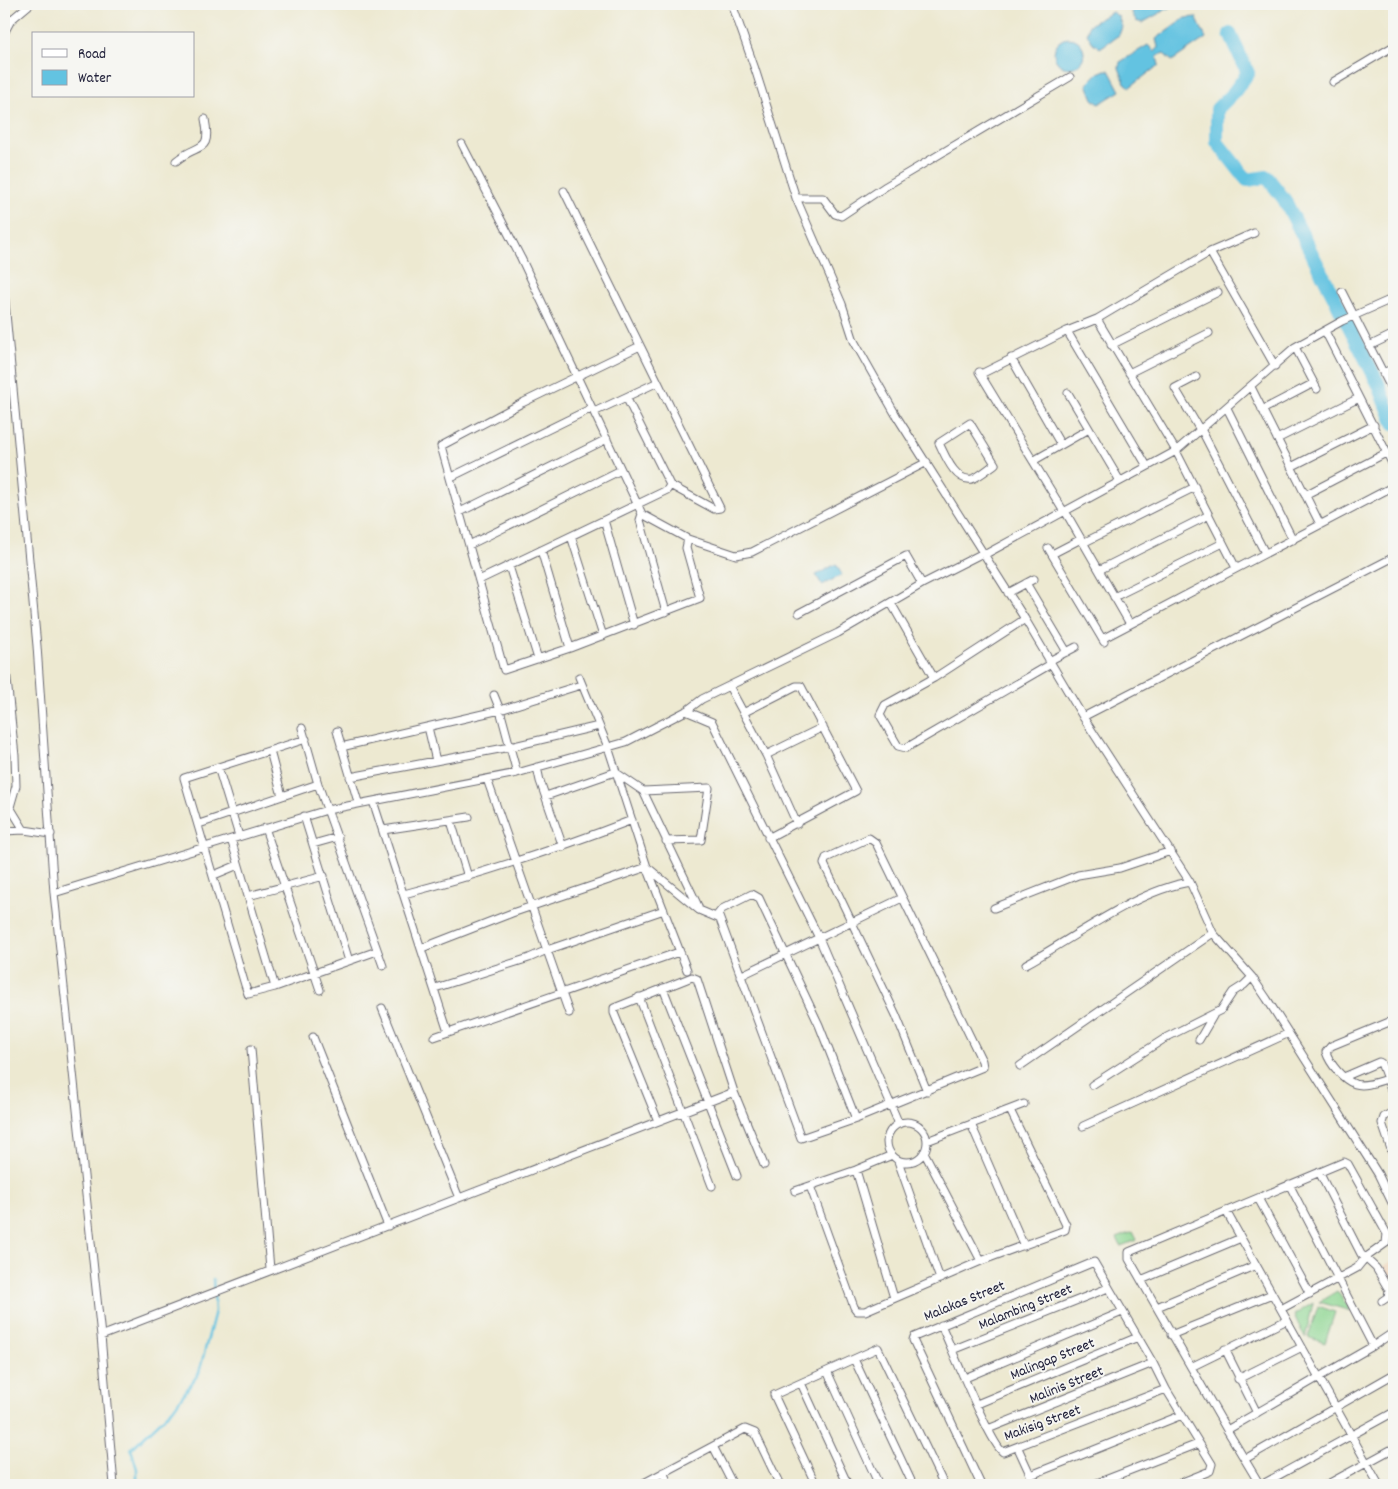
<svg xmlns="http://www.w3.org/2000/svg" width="1398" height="1489" viewBox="0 0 1398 1489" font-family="Dekko,sans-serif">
	<rect width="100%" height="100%" fill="#f6f6f2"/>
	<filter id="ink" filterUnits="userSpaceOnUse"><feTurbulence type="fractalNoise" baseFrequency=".02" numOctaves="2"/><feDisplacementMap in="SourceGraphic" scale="10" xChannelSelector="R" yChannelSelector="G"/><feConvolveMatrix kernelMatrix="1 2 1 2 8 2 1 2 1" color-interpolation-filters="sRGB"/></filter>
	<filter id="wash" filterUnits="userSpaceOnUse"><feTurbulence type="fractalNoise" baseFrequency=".0096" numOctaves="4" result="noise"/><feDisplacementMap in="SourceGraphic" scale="20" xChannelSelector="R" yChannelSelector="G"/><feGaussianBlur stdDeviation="1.12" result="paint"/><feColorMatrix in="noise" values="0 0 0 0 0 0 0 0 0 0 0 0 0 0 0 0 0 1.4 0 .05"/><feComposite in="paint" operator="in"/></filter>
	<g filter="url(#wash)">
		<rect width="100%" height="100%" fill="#ede9d1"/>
		<path fill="#efd6bc" d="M 1394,1260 L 1394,1293 L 1380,1268 Z"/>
		<path fill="#8cd590" stroke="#577c66" d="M 1133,1232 L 1137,1240 L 1121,1246 L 1117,1238 Z
			M 1337,1291 L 1351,1311 L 1319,1302 Z
			M 1313,1303 L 1305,1338 L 1294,1315 Z
			M 1318,1306 L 1335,1312 L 1325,1343 L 1308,1337 Z"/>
		<path fill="#63c3e1" stroke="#42728e" d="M 1134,4 L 1176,4 L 1142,23 L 1136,21 L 1132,13 Z
			M 1112,12 L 1118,16 L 1122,27 L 1119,35 L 1100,48 L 1093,43 L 1087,34 L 1089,25 Z
			M 1196,17 L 1206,38 L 1172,61 L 1163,53 L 1157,57 L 1159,65 L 1130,87 L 1125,83 L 1119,68 L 1120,62 L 1148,45 L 1155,52 L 1158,47 L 1156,39 L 1185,18 Z
			M1054 53a15 15 0 1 1 30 0a15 15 0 1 1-30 0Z
			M 1105,70 L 1109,70 L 1120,91 L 1099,104 L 1093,99 L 1087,84 L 1098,73 Z
			M 836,564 L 842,575 L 822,585 L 816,575 Z"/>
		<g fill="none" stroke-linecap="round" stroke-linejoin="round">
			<path stroke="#63c3e1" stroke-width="2.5" d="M 137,1485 L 137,1469 L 131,1449 L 173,1409 L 199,1373 L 215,1311 L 213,1279"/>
			<path stroke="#63c3e1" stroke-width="14" d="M 1230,34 L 1248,73 L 1234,92 L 1217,109 L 1217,142 L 1247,180 L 1267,177 L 1284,199 L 1378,383 L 1394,423"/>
		</g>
	</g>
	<g filter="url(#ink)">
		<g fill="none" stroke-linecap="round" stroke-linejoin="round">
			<g stroke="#696870" stroke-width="9">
				<path id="street" d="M 732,4 L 755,69 L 796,198 L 842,304 L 854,341 L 897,417 L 1025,619 L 1083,717 L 1190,882 L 1213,933 L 1252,977 L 1267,999 L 1378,1174 L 1394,1207
					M 4,33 L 11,20 L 30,4
					M 1333,82 L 1394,46
					M 462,144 L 521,258 L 642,514 L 688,539 L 736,555 L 752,552 L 927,462
					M 176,161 C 198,142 212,155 205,119
					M 564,191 L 720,508 L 714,509 L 670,485 L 626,397
					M 796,198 L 823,198 L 835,214 L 841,216 L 886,186 L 1070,77
					M 1210,252 L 1275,366
					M 4,292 L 37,646 L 54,893 L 101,1336 L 114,1485
					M 1342,292 L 1394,394
					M 1097,319 L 1176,451 L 1236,568
					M 1067,331 L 1147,466
					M 1325,331 L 1394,467
					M 1111,345 L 1218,292
					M 640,346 L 522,403 L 441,446 L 504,670 L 570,648 L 700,598 L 686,548 L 688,539
					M 1369,346 L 1394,334
					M 1295,347 L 1317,389
					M 1011,358 L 1061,445
					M 979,372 L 1064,512
					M 1129,373 L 1209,333
					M 1383,373 L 1394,368
					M 981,374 L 1067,331 L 1097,319 L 1210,252 L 1254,233
					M 1196,377 L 1175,388 L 1200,430
					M 1251,387 L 1320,524
					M 1068,393 L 1120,481
					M 1227,408 L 1293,540
					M 1262,410 L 1314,383
					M 594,412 L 658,382
					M 970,423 L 995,464 C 989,468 979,477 972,479 C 955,482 945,455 939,443 Z
					M 1201,429 L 1265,553
					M 1277,439 L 1359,398
					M 1033,461 L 1089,429
					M 1291,467 L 1374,425
					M 451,477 L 592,408
					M 1305,495 L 1386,453
					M 1065,511 L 1130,624
					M 460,512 L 607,439
					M 642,514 L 640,520 L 666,612
					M 604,520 L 634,625
					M 571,536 L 603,636
					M 1083,543 L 1195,487
					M 469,545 L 621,470
					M 1048,548 L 1104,642
					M 541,550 L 570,648
					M 1052,554 L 1081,539
					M 984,555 L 1176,451 L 1295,347 L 1342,321 L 1394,298
					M 509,566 L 538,659
					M 1099,570 L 1209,515
					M 479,580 L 667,490 L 670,485
					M 1026,583 L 1067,652
					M 1008,593 L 1034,579
					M 1114,597 L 1223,543
					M 891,603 L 934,678
					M 799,613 L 906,556 L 922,584
					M 1025,619 L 934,678 L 885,705 L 880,715 L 898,746 L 906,748 L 1051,664
					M 1102,639 L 1394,486
					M 4,651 L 15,756 L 16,786 L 10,807
					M 1049,661 L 1076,647
					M 579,677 L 608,747 L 647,867 L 687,970
					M 729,686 L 766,755 L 797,824
					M 494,695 L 500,710 L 517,773
					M 686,711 L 712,722 L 819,938 L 899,1124
					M 743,713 L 796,686 L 801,686 L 856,791 L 768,838
					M 1083,717 L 1394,557
					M 428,727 L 436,761
					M 302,728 L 318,784 L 383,966
					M 337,731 L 358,802
					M 306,739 L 184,778 L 245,985 L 248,994 L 275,987 L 377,951
					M 341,747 L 500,710 L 581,685
					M 270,751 L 282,796
					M 766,755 L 823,727
					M 218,767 L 239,836
					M 537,767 L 540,781 L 563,847
					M 350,777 L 510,747 L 599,726
					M 487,779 L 569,1013
					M 643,791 L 709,788 L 701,840 L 666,841
					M 546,796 L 615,772 L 643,791 L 698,906
					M 373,801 L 448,1032
					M 4,805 L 10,807 L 24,830
					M 304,816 L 349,961
					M 451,821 L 468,877
					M 199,824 L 318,784
					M 265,828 L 320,990
					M 383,830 L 469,817
					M 4,831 L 24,830 L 51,834
					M 231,839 L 275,987
					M 313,844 L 338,837
					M 214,875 L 238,865
					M 54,893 L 327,810 L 517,773 L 626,742 L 686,711 L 702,699 L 838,633 L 922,584 L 983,553
					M 404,894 C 481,874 557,849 632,820
					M 248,896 L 324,876
					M 994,908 L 1078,875 L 1120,868 L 1171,851
					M 422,948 L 512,913 L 647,867 L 699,910 L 718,918
					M 1026,964 C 1074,938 1137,890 1190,882
					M 740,976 L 902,898
					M 435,988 L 529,958 L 547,950 L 664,910
					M 663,988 L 737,1176
					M 639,997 L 712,1186
					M 382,1008 L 459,1198
					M 1394,1020 L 1331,1046 L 1326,1052 C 1330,1064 1343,1080 1355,1084 C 1365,1087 1377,1082 1387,1079 L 1394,1098
					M 313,1037 L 388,1226
					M 434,1037 L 679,952
					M 1199,1040 L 1213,1016
					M 251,1049 L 270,1269
					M 1020,1066 L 1213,933
					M 1344,1077 L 1379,1062 L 1381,1063 L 1387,1079
					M 1092,1085 L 1167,1037 L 1221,1010 L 1233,992 L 1244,985 L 1252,977
					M 1394,1111 L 1384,1117 L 1382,1123 L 1394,1158
					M 856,1119 L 819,1025 L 759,898 L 752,894 L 722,909 L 718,914 L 801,1138 L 856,1119 L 983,1067 L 982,1061 L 876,843 L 869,838 L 826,858 L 824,864 L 896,1015 L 927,1091
					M 658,1121 L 614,1013 L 614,1008 L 692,977 L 697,979 L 734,1092 L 764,1165
					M887 1142a20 20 0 1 1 40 0a20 20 0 1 1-40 0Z
					M 971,1124 L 1024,1246
					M 1083,1126 L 1287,1034
					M 927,1141 L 1024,1104
					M 924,1152 L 981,1261
					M 898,1161 L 940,1279
					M 856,1170 L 894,1298
					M 1319,1172 L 1361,1254 L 1376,1268 L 1389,1290 L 1388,1297 L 1382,1301
					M 1289,1184 L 1373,1346
					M 810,1186 L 854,1307 L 857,1311 L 865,1311 L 981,1261 L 1065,1230 L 1066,1225 L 1010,1110
					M 795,1191 L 856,1170 L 892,1155
					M 1258,1198 L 1310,1294
					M 1226,1211 L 1379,1485
					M 1141,1280 L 1241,1238
					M 1157,1307 L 1256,1265
					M 1281,1309 L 1357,1268 L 1365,1258 L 1386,1243 L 1387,1234 L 1348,1164 L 1344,1162 L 1129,1252 L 1129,1259 L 1227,1430 L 1373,1346 L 1394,1332
					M 941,1325 C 950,1344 991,1446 1003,1452 L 1166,1389
					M 1171,1335 L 1272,1294
					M 101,1336 L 734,1092
					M 1225,1349 L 1257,1413
					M 952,1350 L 1108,1288
					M 854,1359 L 913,1485
					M 1191,1367 L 1287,1320
					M 827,1371 L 879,1485
					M 965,1378 L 1122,1312
					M 1238,1379 L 1302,1347
					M 801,1383 L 848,1485
					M 977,1404 L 1138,1337
					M 988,1429 L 1153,1363
					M 1227,1430 L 1260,1485
					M 713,1446 L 733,1485
					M 1018,1448 L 1035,1485
					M 1245,1459 L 1394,1374
					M 663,1472 L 669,1485
					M 1031,1475 L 1182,1415
					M 640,1485 L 745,1429 L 755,1433 L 780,1485
					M 816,1485 L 774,1395 L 878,1348 L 944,1485
					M 981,1485 L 913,1340 L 914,1337 L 1094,1262 L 1153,1363 L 1166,1389 L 1212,1464 L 1210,1471 L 1175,1485
					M 1092,1485 L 1198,1444
					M 1261,1485 L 1394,1412
					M 1326,1485 L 1394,1448"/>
			</g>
			<use href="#street" stroke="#fff" stroke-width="7"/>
		</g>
	</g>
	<g text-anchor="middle" stroke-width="4" stroke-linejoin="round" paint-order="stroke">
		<g font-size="15" fill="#22223b" stroke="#f6f6f2">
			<text transform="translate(964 1300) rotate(-22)" y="5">Malakas Street</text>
			<text transform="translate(1025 1306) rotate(-22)" y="5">Malambing Street</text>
			<text transform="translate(1052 1358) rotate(-22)" y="5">Malingap Street</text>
			<text transform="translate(1066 1384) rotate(-22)" y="5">Malinis Street</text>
			<text transform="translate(1042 1422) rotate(-20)" y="5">Makisig Street</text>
		</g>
	</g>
	<rect width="1398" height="1489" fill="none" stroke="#f6f6f2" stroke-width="20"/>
	<rect x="32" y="32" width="162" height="65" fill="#f6f6f2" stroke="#a1a1a9"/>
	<rect x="42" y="49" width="25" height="8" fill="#ffffff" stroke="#a1a1a9"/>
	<text x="78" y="58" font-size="15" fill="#22223b">Road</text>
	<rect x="42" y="70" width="25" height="15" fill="#63c3e1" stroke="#a1a1a9"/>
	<text x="78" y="82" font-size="15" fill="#22223b">Water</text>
</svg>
